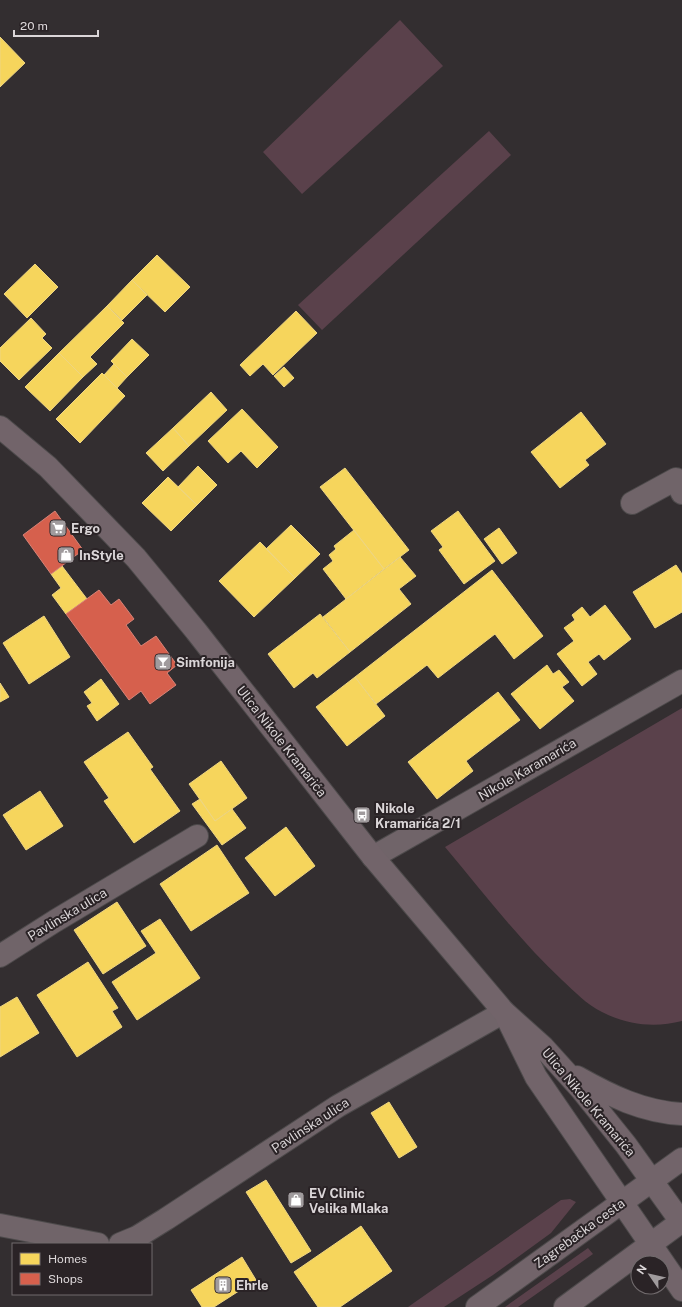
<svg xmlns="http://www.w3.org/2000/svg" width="682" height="1307" viewBox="0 0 682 1307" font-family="'Public Sans',sans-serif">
	<rect width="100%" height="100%" fill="#332e30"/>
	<path fill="#5a414b" d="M 400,20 L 443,66 L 302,194 L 263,152 Z
		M 489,131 L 511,155 L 322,330 L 298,305 Z
		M 682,708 L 682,1021 C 655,1028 627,1025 602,1012 C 587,1005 574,991 562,980 C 519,940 483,892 445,847 Z
		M 570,1199 L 576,1202 L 551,1233 L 493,1275 L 444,1307 L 408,1307 L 561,1200 Z
		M 588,1248 L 593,1254 L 518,1307 L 505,1307 Z"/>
	<path fill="#f6d55c" stroke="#eed581" d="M 0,37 L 25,63 L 0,87 Z
		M 157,255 L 190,287 L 165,312 L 132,280 Z
		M 35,264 L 58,287 L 27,318 L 4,294 Z
		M 132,280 L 147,295 L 122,320 L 107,306 Z
		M 107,306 L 124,323 L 90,357 L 97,364 L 83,377 L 59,353 Z
		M 296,311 L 317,333 L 273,375 L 263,364 L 250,376 L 240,365 Z
		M 31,318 L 46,334 L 42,338 L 52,348 L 19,380 L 0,361 L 0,348 Z
		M 132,339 L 149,355 L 127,377 L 111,361 Z
		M 59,353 L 83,377 L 50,411 L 25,387 Z
		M 114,364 L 127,377 L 117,388 L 104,375 Z
		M 284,367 L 294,378 L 284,387 L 274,376 Z
		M 102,373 L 125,396 L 80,443 L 56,419 Z
		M 211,392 L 227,410 L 189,446 L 173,428 Z
		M 242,409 L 278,447 L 257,468 L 241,451 L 228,463 L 208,441 Z
		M 581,412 L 606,444 L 585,460 L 589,465 L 560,488 L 531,452 Z
		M 173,428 L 189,446 L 163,471 L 146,453 Z
		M 198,466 L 217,485 L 197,505 L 178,487 Z
		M 345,468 L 409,550 L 384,569 L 320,487 Z
		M 168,477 L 197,505 L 171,531 L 142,503 Z
		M 458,511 L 495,561 L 464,584 L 439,550 L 443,547 L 431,531 Z
		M 291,525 L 320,554 L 295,578 L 266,549 Z
		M 499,528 L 517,553 L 502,564 L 484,539 Z
		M 354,530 L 384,569 L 346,599 L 323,569 L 333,561 L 329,555 L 336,549 L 334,546 Z
		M 260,542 L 295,578 L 254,617 L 219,581 Z
		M 400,557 L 416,576 L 399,589 L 411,604 L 350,652 L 323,617 Z
		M 676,565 L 682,574 L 682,612 L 655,628 L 633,592 Z
		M 62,566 L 87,599 L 66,614 L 52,595 L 61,588 L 51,574 Z
		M 492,570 L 543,636 L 514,659 L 495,634 L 438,678 L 427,665 L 376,704 L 355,677 Z
		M 605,605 L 631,639 L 604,660 L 599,654 L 588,662 L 597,674 L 582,686 L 557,654 L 574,641 L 564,628 L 575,620 L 572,615 L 582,607 L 590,617 Z
		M 320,614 L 350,652 L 317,678 L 313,673 L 294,688 L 268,654 Z
		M 44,616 L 70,657 L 29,684 L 3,643 Z
		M 547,665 L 553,674 L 559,670 L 569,682 L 562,687 L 574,701 L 540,729 L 511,694 Z
		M 355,677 L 385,716 L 347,746 L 316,707 Z
		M 101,679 L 119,704 L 97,721 L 87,706 L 92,703 L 84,692 Z
		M 0,683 L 9,697 L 0,702 Z
		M 498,692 L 520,720 L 466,761 L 473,771 L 437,799 L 408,762 Z
		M 128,732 L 153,767 L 150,769 L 180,811 L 134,843 L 104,801 L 109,798 L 84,762 Z
		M 221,761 L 247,798 L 215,821 L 189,784 Z
		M 40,791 L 63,826 L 26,850 L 3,815 Z
		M 200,799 L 215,821 L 232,809 L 246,828 L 222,845 L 192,804 Z
		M 286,827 L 315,866 L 275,896 L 245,858 Z
		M 217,845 L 249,893 L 191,931 L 160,884 Z
		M 117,902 L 146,946 L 103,974 L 74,930 Z
		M 160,919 L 200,978 L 137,1020 L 112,982 L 156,953 L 141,931 Z
		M 88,962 L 118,1008 L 112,1011 L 122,1027 L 77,1057 L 37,995 Z
		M 17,997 L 39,1033 L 0,1057 L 0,1007 Z
		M 389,1102 L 417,1147 L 399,1158 L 371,1113 Z
		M 266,1180 L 311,1251 L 291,1263 L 246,1192 Z
		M 361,1226 L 392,1271 L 340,1307 L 318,1307 L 294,1272 Z
		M 242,1257 L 256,1280 L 214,1307 L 202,1307 L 191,1290 Z"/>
	<path fill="#d6604d" stroke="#d88377" d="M 55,511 L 83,550 L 51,574 L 23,535 Z
		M 99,590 L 111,605 L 119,599 L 134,619 L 126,625 L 141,646 L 156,636 L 177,665 L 167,673 L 176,685 L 150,704 L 141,691 L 129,700 L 66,614 Z"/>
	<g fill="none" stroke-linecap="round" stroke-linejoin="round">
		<g stroke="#4d4a4b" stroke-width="24">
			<path id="minor" d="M 632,503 L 676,479 L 682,493
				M 373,857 L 682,681
				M 0,956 L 55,921 L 197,836
				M 0,1225 L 98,1244
				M 120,1244 L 137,1237 L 166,1219 L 338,1106 L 504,1012"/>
		</g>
		<g stroke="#4d4a4b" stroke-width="24">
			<path id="major" d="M 0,427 L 48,467 L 136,558 L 196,631 L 373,857 L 504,1012 L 543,1047 L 581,1089 L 626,1145 L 682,1223
				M 507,1018 L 536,1077 L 682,1290
				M 577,1077 C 611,1096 643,1112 682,1114
				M 477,1307 L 682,1159
				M 565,1307 L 682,1221"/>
		</g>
		<use href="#minor" stroke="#706469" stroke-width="22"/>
		<use href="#major" stroke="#72646a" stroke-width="22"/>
	</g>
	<defs>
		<g id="supermarket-square" transform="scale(0.9)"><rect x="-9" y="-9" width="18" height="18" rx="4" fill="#a09b9d" stroke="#2a2326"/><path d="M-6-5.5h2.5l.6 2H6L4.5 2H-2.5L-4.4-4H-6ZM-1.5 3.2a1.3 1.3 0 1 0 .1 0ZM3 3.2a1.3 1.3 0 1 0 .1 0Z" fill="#fff"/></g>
		<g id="shop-square" transform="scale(0.9)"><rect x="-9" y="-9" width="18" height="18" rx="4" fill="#a09b9d" stroke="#2a2326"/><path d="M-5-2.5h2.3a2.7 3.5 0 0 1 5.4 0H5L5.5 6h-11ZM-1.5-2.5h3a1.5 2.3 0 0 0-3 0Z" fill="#fff"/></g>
		<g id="bar-square" transform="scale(0.9)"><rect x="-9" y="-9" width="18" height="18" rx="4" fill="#a09b9d" stroke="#2a2326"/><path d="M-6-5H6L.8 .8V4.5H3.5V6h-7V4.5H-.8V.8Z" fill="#fff"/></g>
		<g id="bus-square" transform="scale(0.9)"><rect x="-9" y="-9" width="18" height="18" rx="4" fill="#a09b9d" stroke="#2a2326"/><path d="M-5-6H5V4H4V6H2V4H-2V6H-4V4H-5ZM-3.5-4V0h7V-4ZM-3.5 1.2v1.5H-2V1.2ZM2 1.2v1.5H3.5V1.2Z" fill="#fff"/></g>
		<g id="building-square" transform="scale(0.9)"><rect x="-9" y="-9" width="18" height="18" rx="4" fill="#a09b9d" stroke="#2a2326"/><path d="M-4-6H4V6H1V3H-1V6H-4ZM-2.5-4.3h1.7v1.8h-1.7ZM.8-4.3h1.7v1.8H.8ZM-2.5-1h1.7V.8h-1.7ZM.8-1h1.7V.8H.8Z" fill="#fff"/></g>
	</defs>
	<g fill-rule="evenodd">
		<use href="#supermarket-square" x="58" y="528"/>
		<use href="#shop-square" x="66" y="555"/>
		<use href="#bar-square" x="163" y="662"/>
		<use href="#bus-square" x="362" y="815"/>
		<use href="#shop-square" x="296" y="1200"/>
		<use href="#building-square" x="223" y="1285"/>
	</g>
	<g text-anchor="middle" stroke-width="4" stroke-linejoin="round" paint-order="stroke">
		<g font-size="13" font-weight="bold" fill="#dbd6d8" stroke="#2a2326" text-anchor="start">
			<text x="71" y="533">Ergo</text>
			<text x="79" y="560">InStyle</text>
			<text x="176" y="667">Simfonija</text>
			<text x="375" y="813">Nikole<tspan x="375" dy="15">Kramarića 2/1</tspan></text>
			<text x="309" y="1198">EV Clinic<tspan x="309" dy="15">Velika Mlaka</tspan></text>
			<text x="236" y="1290">Ehrle</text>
		</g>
		<g font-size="13" fill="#dbd6d8" stroke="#2a2326">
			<text transform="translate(282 741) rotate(52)" y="5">Ulica Nikole Kramarića</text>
			<text transform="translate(527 769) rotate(-30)" y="5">Nikole Karamarića</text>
			<text transform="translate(67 914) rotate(-31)" y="5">Pavlinska ulica</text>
			<text transform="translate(589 1102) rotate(50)" y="5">Ulica Nikole Kramarića</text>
			<text transform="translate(310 1125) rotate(-33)" y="5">Pavlinska ulica</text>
			<text transform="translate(579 1233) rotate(-36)" y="5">Zagrebačka cesta</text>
		</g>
	</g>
	<rect x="12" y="1243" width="140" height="52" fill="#2a2326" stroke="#716b6d"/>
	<rect x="20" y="1253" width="20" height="12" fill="#f6d55c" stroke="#716b6d"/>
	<text x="48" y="1263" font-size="12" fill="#dbd6d8">Homes</text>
	<rect x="20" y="1273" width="20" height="12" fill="#d6604d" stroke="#716b6d"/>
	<text x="48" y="1283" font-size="12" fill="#dbd6d8">Shops</text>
	<g transform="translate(650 1275) rotate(304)"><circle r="19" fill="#2a2326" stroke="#716b6d"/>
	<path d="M0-3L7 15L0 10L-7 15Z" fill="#a09b9d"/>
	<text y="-6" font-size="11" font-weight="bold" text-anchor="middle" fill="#dbd6d8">N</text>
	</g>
	<path d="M14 30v6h84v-6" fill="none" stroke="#dbd6d8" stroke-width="2"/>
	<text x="20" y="30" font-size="12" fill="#dbd6d8" stroke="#2a2326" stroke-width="3" paint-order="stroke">20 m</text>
</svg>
